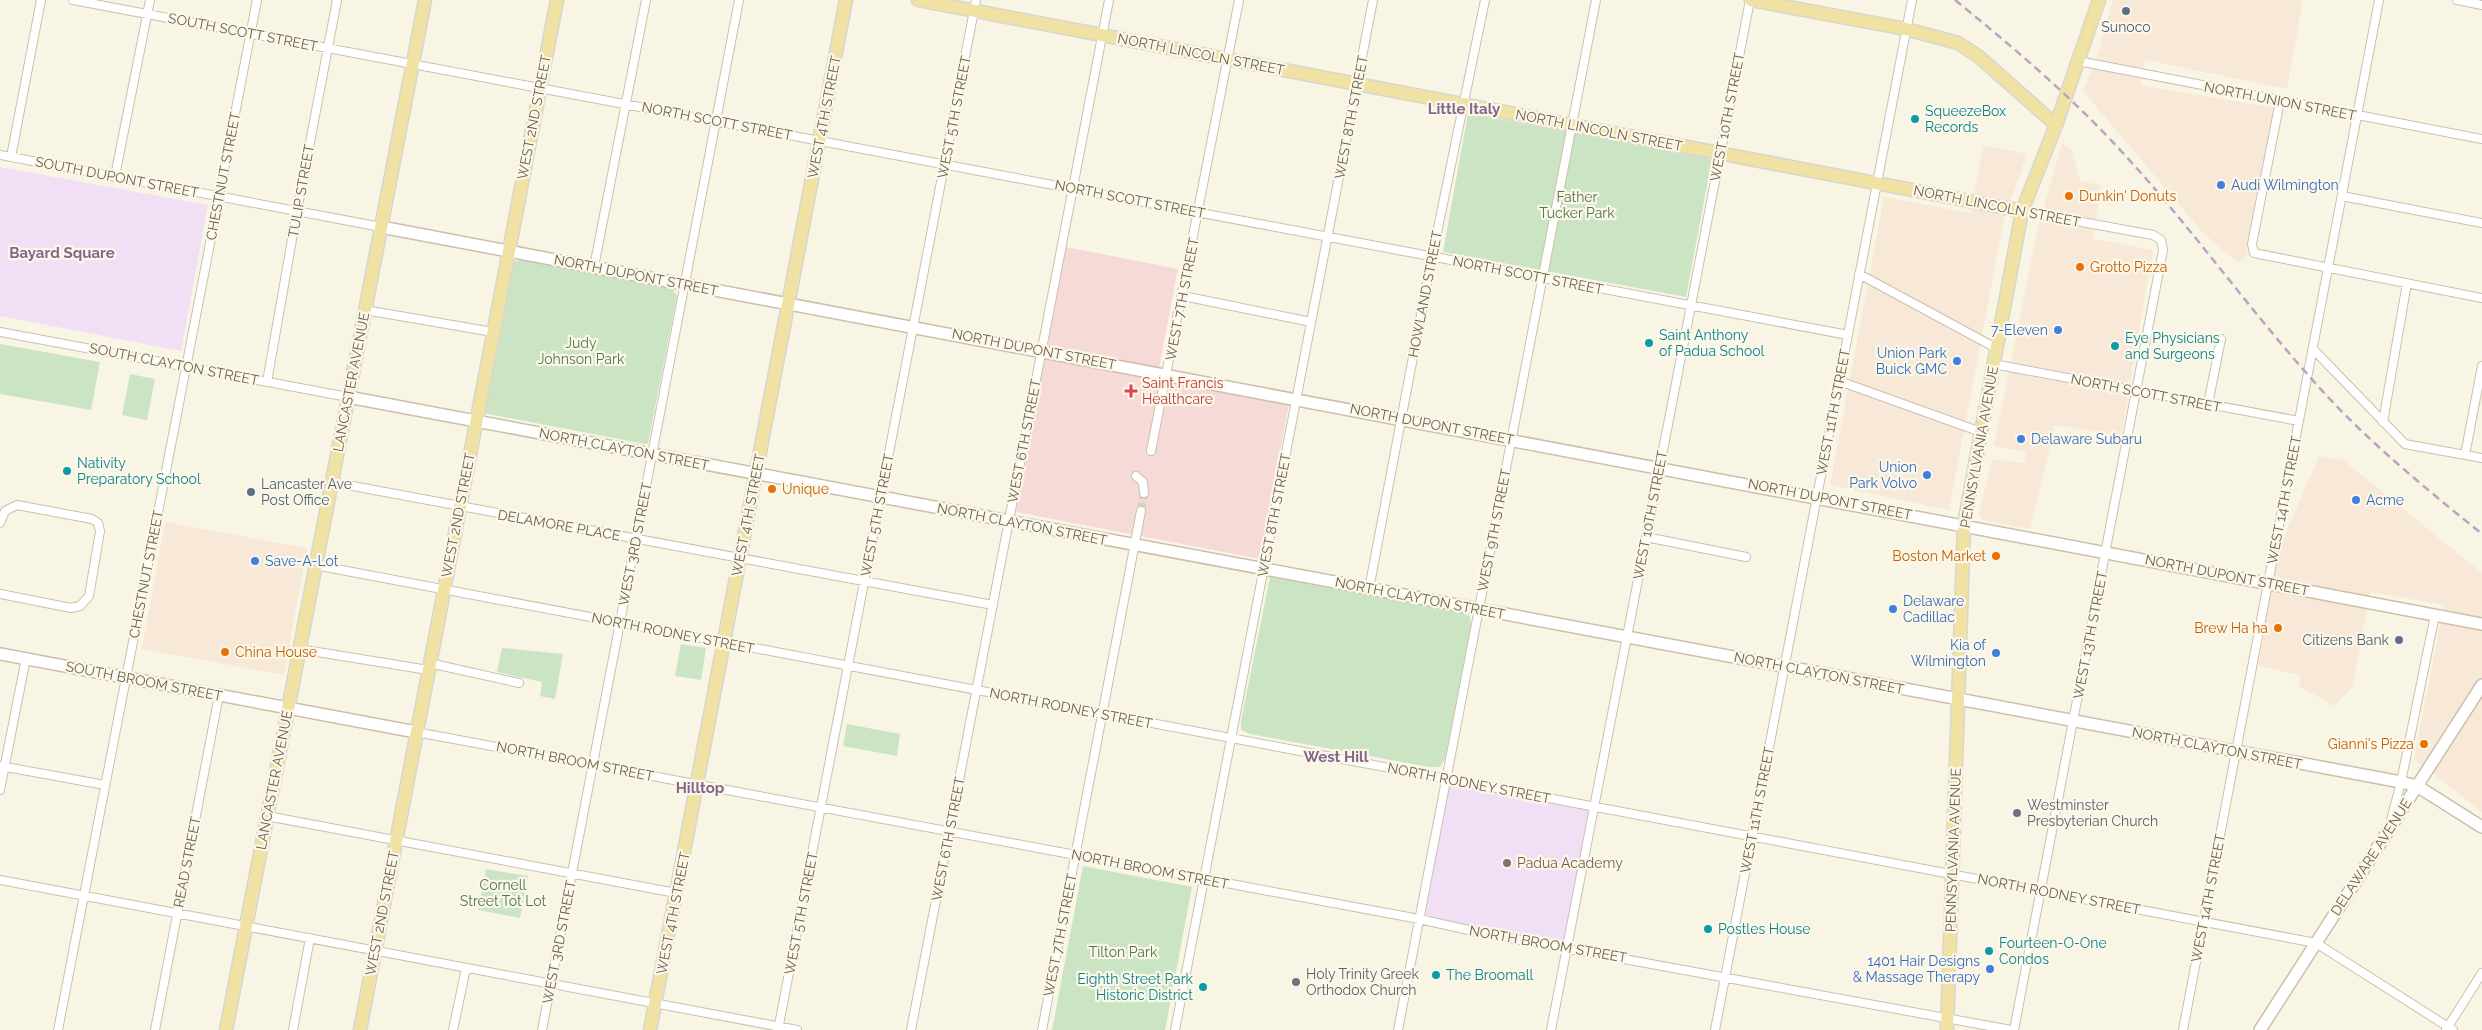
<svg xmlns="http://www.w3.org/2000/svg" width="2482" height="1030" viewBox="0 0 2482 1030" font-family="Raleway,sans-serif">
	<rect width="100%" height="100%" fill="#f9f5e4"/>
	<path fill="#f8e8d8" d="M 2113,0 L 2303,0 L 2287,89 L 2146,60 L 2149,36 L 2141,85 L 2274,108 L 2246,257 L 2238,263 L 2204,234 L 2083,91 L 2099,51 Z
		M 2062,143 L 2072,150 L 2080,181 L 2101,185 L 2093,239 L 2153,250 L 2121,436 L 2055,425 L 2030,529 L 1982,520 L 1979,514 L 1992,459 L 2024,463 L 2026,452 L 1994,446 L 2038,228 Z
		M 1983,145 L 2027,154 L 2004,219 L 1949,510 L 1830,485 L 1884,197 L 1971,213 Z
		M 2319,456 L 2343,460 L 2482,573 L 2482,812 L 2414,759 L 2444,605 L 2370,592 L 2353,686 L 2334,706 L 2299,686 L 2300,675 L 2258,666 L 2274,575 L 2284,537 Z
		M 165,522 L 307,548 L 284,675 L 142,649 Z"/>
	<path fill="#f1e0f5" d="M 0,167 L 208,205 L 181,351 L 0,316 Z
		M 1446,778 L 1594,806 L 1567,947 L 1419,919 Z"/>
	<path fill="#f6dad8" d="M 1066,247 L 1178,269 L 1157,378 L 1289,404 L 1260,559 L 1016,512 Z"/>
	<path fill="#cbe4c4" d="M 1468,113 L 1712,159 L 1686,297 L 1443,252 Z
		M 520,260 L 672,288 L 677,296 L 648,443 L 645,444 L 483,413 L 513,262 Z
		M 0,344 L 100,362 L 91,410 L 0,394 Z
		M 130,374 L 155,379 L 147,420 L 122,415 Z
		M 1270,577 L 1464,613 L 1470,616 L 1471,626 L 1445,759 L 1440,767 L 1429,767 L 1250,734 L 1241,730 L 1241,721 Z
		M 681,644 L 706,648 L 701,680 L 675,676 Z
		M 502,648 L 563,654 L 555,699 L 540,696 L 542,682 L 497,672 Z
		M 847,724 L 900,734 L 897,756 L 843,746 Z
		M 1083,866 L 1192,887 L 1165,1030 L 1052,1030 Z
		M 486,869 L 528,876 L 520,918 L 478,910 Z"/>
	<g fill="none" stroke-linecap="round" stroke-linejoin="round">
		<path stroke="#d6d0be" stroke-width="8" stroke-dasharray="8 4" stroke-linecap="butt" d="M 1141,511 L 1144,493"/>
		<g stroke="#cbc0ae" stroke-width="10">
			<path id="street" d="M 73,0 L 1848,335
				M 2457,0 L 2482,5
				M 2078,61 L 2482,139
				M 2280,101 L 2252,244 L 2254,253 L 2482,298
				M 0,155 L 381,227
				M 11,157 L 41,0
				M 115,176 L 150,0
				M 2342,196 L 2482,223
				M 594,267 L 646,0
				M 1859,274 L 1996,348
				M 1183,296 L 1311,322
				M 365,310 L 493,332
				M 0,332 L 348,397
				M 2313,349 L 2405,444 L 2482,458
				M 1993,364 L 2299,421
				M 1839,381 L 1981,432
				M 267,382 L 297,211 L 337,0
				M 2208,404 L 2221,339
				M 2383,422 L 2407,283
				M 1151,451 L 1239,0
				M 2465,455 L 2482,366
				M 1136,476 L 1143,482 L 1144,493
				M 331,482 L 993,605
				M 0,523 L 5,511 L 17,505 L 92,519 L 98,523 L 100,531 L 89,596 L 80,606 L 71,608 L 0,594
				M 1646,537 L 1746,557
				M 315,565 L 2316,943 L 2453,1030
				M 1369,589 L 1432,257 L 1485,0
				M 299,649 L 428,670
				M 429,663 L 519,683
				M 416,732 L 1419,919 L 1482,933 L 2011,1030
				M 0,766 L 105,785
				M 0,790 L 26,658
				M 267,816 L 676,893
				M 2391,820 L 2401,782 L 2435,615
				M 0,880 L 797,1030
				M 58,1030 L 257,0
				M 155,1030 L 219,695
				M 293,1030 L 310,938
				M 453,1030 L 466,968
				M 542,1030 L 739,0
				M 778,1030 L 976,0
				M 911,1030 L 1109,0
				M 1042,1030 L 1141,511
				M 1175,1030 L 1373,0
				M 1398,1030 L 1596,0
				M 1551,1030 L 1750,0
				M 1715,1030 L 1912,0
				M 2014,1030 L 2163,250 L 2161,240 L 2153,235 L 2022,211
				M 2183,1030 L 2379,0
				M 2446,1030 L 2482,973"/>
		</g>
		<g stroke="#cbbfaa" stroke-width="14">
			<path id="secondary" d="M 381,227 L 2482,624
				M 348,397 L 2401,782 L 2417,786 L 2482,827
				M 0,654 L 416,732
				M 2260,1030 L 2482,685"/>
		</g>
		<g stroke="#d9d5d1" stroke-width="15">
			<path id="primary" d="M 918,0 L 2022,211
				M 1751,0 L 1906,29 L 1958,43 L 1978,56 L 2056,125
				M 226,1030 L 425,0
				M 360,1030 L 557,0
				M 650,1030 L 846,0
				M 1947,1030 L 1964,524 L 2022,211 L 2056,125 L 2099,0"/>
		</g>
		<use href="#street" stroke="#fff" stroke-width="8"/>
		<use href="#secondary" stroke="#fff" stroke-width="11"/>
		<use href="#primary" stroke="#f0e2a3" stroke-width="12"/>
		<path stroke="#b9a4c0" stroke-width="2.5" stroke-dasharray="8 5" stroke-linecap="butt" d="M 1955,0 C 2008,43 2060,87 2107,136 C 2182,214 2244,304 2317,385 C 2366,440 2424,487 2482,534"/>
	</g>
	<g fill="#5c6f8a" stroke="#fcf8e9" stroke-width="2">
		<circle cx="2126" cy="11" r="5"/>
		<circle cx="251" cy="492" r="5"/>
		<circle cx="2399" cy="640" r="5"/>
	</g>
	<g fill="#0f9aa8" stroke="#fcf8e9" stroke-width="2">
		<circle cx="1915" cy="119" r="5"/>
		<circle cx="1649" cy="343" r="5"/>
		<circle cx="2115" cy="346" r="5"/>
		<circle cx="67" cy="471" r="5"/>
		<circle cx="1708" cy="929" r="5"/>
		<circle cx="1989" cy="951" r="5"/>
		<circle cx="1436" cy="975" r="5"/>
		<circle cx="1203" cy="987" r="5"/>
	</g>
	<g fill="#3f7fe0" stroke="#fcf8e9" stroke-width="2">
		<circle cx="2221" cy="185" r="5"/>
		<circle cx="2058" cy="330" r="5"/>
		<circle cx="1957" cy="361" r="5"/>
		<circle cx="2021" cy="439" r="5"/>
		<circle cx="1927" cy="475" r="5"/>
		<circle cx="2356" cy="500" r="5"/>
		<circle cx="255" cy="561" r="5"/>
		<circle cx="1893" cy="609" r="5"/>
		<circle cx="1996" cy="653" r="5"/>
		<circle cx="1990" cy="969" r="5"/>
	</g>
	<g fill="#e8710a" stroke="#fcf8e9" stroke-width="2">
		<circle cx="2069" cy="196" r="5"/>
		<circle cx="2080" cy="267" r="5"/>
		<circle cx="772" cy="489" r="5"/>
		<circle cx="1996" cy="556" r="5"/>
		<circle cx="2278" cy="628" r="5"/>
		<circle cx="225" cy="652" r="5"/>
		<circle cx="2424" cy="744" r="5"/>
	</g>
	<path fill="#e0444e" stroke="#fcf8e9" stroke-width="2" d="M1128.5 383.5h5v5h5v5h-5v5h-5v-5h-5v-5h5z"/>
	<g fill="#6b7280" stroke="#fcf8e9" stroke-width="2">
		<circle cx="2017" cy="813" r="5"/>
		<circle cx="1296" cy="982" r="5"/>
	</g>
	<circle fill="#8d6e63" stroke="#fcf8e9" stroke-width="2" cx="1507" cy="863" r="5"/>
	<g text-anchor="middle" stroke-width="4.5" stroke-linejoin="round" paint-order="stroke">
		<g font-size="14" fill="#4e5e75" stroke="#fcf8e9">
			<text x="2126" y="32">Sunoco</text>
			<text x="261" y="489" text-anchor="start">Lancaster Ave<tspan x="261" dy="16">Post Office</tspan></text>
			<text x="2389" y="645" text-anchor="end">Citizens Bank</text>
		</g>
		<g font-size="14" fill="#6e5f4d" stroke="#fcf8e9">
			<text transform="translate(243 32) rotate(11)" y="5">SOUTH SCOTT STREET</text>
			<text transform="translate(1201 54) rotate(11)" y="5">NORTH LINCOLN STREET</text>
			<text transform="translate(2280 101) rotate(11)" y="5">NORTH UNION STREET</text>
			<text transform="translate(534 117) rotate(-79)" y="5">WEST 2ND STREET</text>
			<text transform="translate(824 117) rotate(-79)" y="5">WEST 4TH STREET</text>
			<text transform="translate(954 117) rotate(-79)" y="5">WEST 5TH STREET</text>
			<text transform="translate(1351 117) rotate(-79)" y="5">WEST 8TH STREET</text>
			<text transform="translate(1727 117) rotate(-79)" y="5">WEST 10TH STREET</text>
			<text transform="translate(717 121) rotate(11)" y="5">NORTH SCOTT STREET</text>
			<text transform="translate(1599 130) rotate(11)" y="5">NORTH LINCOLN STREET</text>
			<text transform="translate(223 176) rotate(-79)" y="5">CHESTNUT STREET</text>
			<text transform="translate(117 177) rotate(11)" y="5">SOUTH DUPONT STREET</text>
			<text transform="translate(301 191) rotate(-80)" y="5">TULIP STREET</text>
			<text transform="translate(1130 199) rotate(11)" y="5">NORTH SCOTT STREET</text>
			<text transform="translate(1997 206) rotate(11)" y="5">NORTH LINCOLN STREET</text>
			<text transform="translate(636 275) rotate(11)" y="5">NORTH DUPONT STREET</text>
			<text transform="translate(1528 275) rotate(11)" y="5">NORTH SCOTT STREET</text>
			<text transform="translate(1425 294) rotate(-79)" y="5">HOWLAND STREET</text>
			<text transform="translate(1182 299) rotate(-79)" y="5">WEST 7TH STREET</text>
			<text transform="translate(1034 349) rotate(11)" y="5">NORTH DUPONT STREET</text>
			<text transform="translate(174 364) rotate(11)" y="5">SOUTH CLAYTON STREET</text>
			<text transform="translate(351 382) rotate(-79)" y="5">LANCASTER AVENUE</text>
			<text transform="translate(2146 393) rotate(11)" y="5">NORTH SCOTT STREET</text>
			<text transform="translate(1833 412) rotate(-79)" y="5">WEST 11TH STREET</text>
			<text transform="translate(1432 424) rotate(11)" y="5">NORTH DUPONT STREET</text>
			<text transform="translate(1024 441) rotate(-79)" y="5">WEST 6TH STREET</text>
			<text transform="translate(1979 447) rotate(-80)" y="5">PENNSYLVANIA AVENUE</text>
			<text transform="translate(624 449) rotate(11)" y="5">NORTH CLAYTON STREET</text>
			<text transform="translate(1830 499) rotate(11)" y="5">NORTH DUPONT STREET</text>
			<text transform="translate(2284 500) rotate(-79)" y="5">WEST 14TH STREET</text>
			<text transform="translate(458 515) rotate(-79)" y="5">WEST 2ND STREET</text>
			<text transform="translate(748 515) rotate(-79)" y="5">WEST 4TH STREET</text>
			<text transform="translate(877 515) rotate(-79)" y="5">WEST 5TH STREET</text>
			<text transform="translate(1274 515) rotate(-79)" y="5">WEST 8TH STREET</text>
			<text transform="translate(1650 515) rotate(-79)" y="5">WEST 10TH STREET</text>
			<text transform="translate(1022 524) rotate(11)" y="5">NORTH CLAYTON STREET</text>
			<text transform="translate(559 525) rotate(10)" y="5">DELAMORE PLACE</text>
			<text transform="translate(1494 530) rotate(-79)" y="5">WEST 9TH STREET</text>
			<text transform="translate(635 544) rotate(-79)" y="5">WEST 3RD STREET</text>
			<text transform="translate(146 574) rotate(-79)" y="5">CHESTNUT STREET</text>
			<text transform="translate(2227 575) rotate(11)" y="5">NORTH DUPONT STREET</text>
			<text transform="translate(1420 598) rotate(11)" y="5">NORTH CLAYTON STREET</text>
			<text transform="translate(673 633) rotate(11)" y="5">NORTH RODNEY STREET</text>
			<text transform="translate(2090 635) rotate(-79)" y="5">WEST 13TH STREET</text>
			<text transform="translate(1819 673) rotate(11)" y="5">NORTH CLAYTON STREET</text>
			<text transform="translate(144 681) rotate(11)" y="5">SOUTH BROOM STREET</text>
			<text transform="translate(1071 708) rotate(11)" y="5">NORTH RODNEY STREET</text>
			<text transform="translate(2217 748) rotate(11)" y="5">NORTH CLAYTON STREET</text>
			<text transform="translate(575 761) rotate(11)" y="5">NORTH BROOM STREET</text>
			<text transform="translate(274 780) rotate(-79)" y="5">LANCASTER AVENUE</text>
			<text transform="translate(1469 783) rotate(11)" y="5">NORTH RODNEY STREET</text>
			<text transform="translate(1757 810) rotate(-79)" y="5">WEST 11TH STREET</text>
			<text transform="translate(948 839) rotate(-79)" y="5">WEST 6TH STREET</text>
			<text transform="translate(1953 850) rotate(-88)" y="5">PENNSYLVANIA AVENUE</text>
			<text transform="translate(2371 857) rotate(-57)" y="5">DELAWARE AVENUE</text>
			<text transform="translate(187 862) rotate(-79)" y="5">READ STREET</text>
			<text transform="translate(1150 869) rotate(11)" y="5">NORTH BROOM STREET</text>
			<text transform="translate(2059 894) rotate(11)" y="5">NORTH RODNEY STREET</text>
			<text transform="translate(2208 898) rotate(-79)" y="5">WEST 14TH STREET</text>
			<text transform="translate(382 913) rotate(-79)" y="5">WEST 2ND STREET</text>
			<text transform="translate(673 913) rotate(-79)" y="5">WEST 4TH STREET</text>
			<text transform="translate(801 913) rotate(-79)" y="5">WEST 5TH STREET</text>
			<text transform="translate(1060 935) rotate(-79)" y="5">WEST 7TH STREET</text>
			<text transform="translate(559 942) rotate(-79)" y="5">WEST 3RD STREET</text>
			<text transform="translate(1548 944) rotate(10)" y="5">NORTH BROOM STREET</text>
		</g>
		<g font-size="14" fill="#0d838f" stroke="#fcf8e9" text-anchor="start">
			<text x="1925" y="116">SqueezeBox<tspan x="1925" dy="16">Records</tspan></text>
			<text x="1659" y="340">Saint Anthony<tspan x="1659" dy="16">of Padua School</tspan></text>
			<text x="2125" y="343">Eye Physicians<tspan x="2125" dy="16">and Surgeons</tspan></text>
			<text x="77" y="468">Nativity<tspan x="77" dy="16">Preparatory School</tspan></text>
			<text x="1718" y="934">Postles House</text>
			<text x="1999" y="948">Fourteen-O-One<tspan x="1999" dy="16">Condos</tspan></text>
			<text x="1446" y="980">The Broomall</text>
			<text x="1193" y="984" text-anchor="end">Eighth Street Park<tspan x="1193" dy="16">Historic District</tspan></text>
		</g>
		<g font-size="14" fill="#366cbe" stroke="#fcf8e9" text-anchor="start">
			<text x="2231" y="190">Audi Wilmington</text>
			<text x="2048" y="335" text-anchor="end">7-Eleven</text>
			<text x="1947" y="358" text-anchor="end">Union Park<tspan x="1947" dy="16">Buick GMC</tspan></text>
			<text x="2031" y="444">Delaware Subaru</text>
			<text x="1917" y="472" text-anchor="end">Union<tspan x="1917" dy="16">Park Volvo</tspan></text>
			<text x="2366" y="505">Acme</text>
			<text x="265" y="566">Save-A-Lot</text>
			<text x="1903" y="606">Delaware<tspan x="1903" dy="16">Cadillac</tspan></text>
			<text x="1986" y="650" text-anchor="end">Kia of<tspan x="1986" dy="16">Wilmington</tspan></text>
			<text x="1980" y="966" text-anchor="end">1401 Hair Designs<tspan x="1980" dy="16">&amp; Massage Therapy</tspan></text>
		</g>
		<g font-size="14" fill="#c56008" stroke="#fcf8e9" text-anchor="start">
			<text x="2079" y="201">Dunkin' Donuts</text>
			<text x="2090" y="272">Grotto Pizza</text>
			<text x="782" y="494">Unique</text>
			<text x="1986" y="561" text-anchor="end">Boston Market</text>
			<text x="2268" y="633" text-anchor="end">Brew Ha ha</text>
			<text x="235" y="657">China House</text>
			<text x="2414" y="749" text-anchor="end">Gianni's Pizza</text>
		</g>
		<g font-size="14" fill="#4f7849" stroke="#fcf8e9">
			<text x="1577" y="202">Father<tspan x="1577" dy="16">Tucker Park</tspan></text>
			<text x="581" y="348">Judy<tspan x="581" dy="16">Johnson Park</tspan></text>
			<text x="503" y="890">Cornell<tspan x="503" dy="16">Street Tot Lot</tspan></text>
			<text x="1123" y="957">Tilton Park</text>
		</g>
		<g font-size="14" fill="#be3a42" stroke="#fcf8e9" text-anchor="start">
			<text x="1142" y="388">Saint Francis<tspan x="1142" dy="16">Healthcare</tspan></text>
		</g>
		<g font-size="14" fill="#5b616d" stroke="#fcf8e9" text-anchor="start">
			<text x="2027" y="810">Westminster<tspan x="2027" dy="16">Presbyterian Church</tspan></text>
			<text x="1306" y="979">Holy Trinity Greek<tspan x="1306" dy="16">Orthodox Church</tspan></text>
		</g>
		<g font-size="14" fill="#785e54" stroke="#fcf8e9" text-anchor="start">
			<text x="1517" y="868">Padua Academy</text>
		</g>
		<g font-size="15" font-weight="bold" fill="#85658b" stroke="#fcf8e9">
			<text x="1464" y="114">Little Italy</text>
			<text x="62" y="258">Bayard Square</text>
			<text x="1336" y="762">West Hill</text>
			<text x="700" y="793">Hilltop</text>
		</g>
	</g>
</svg>
